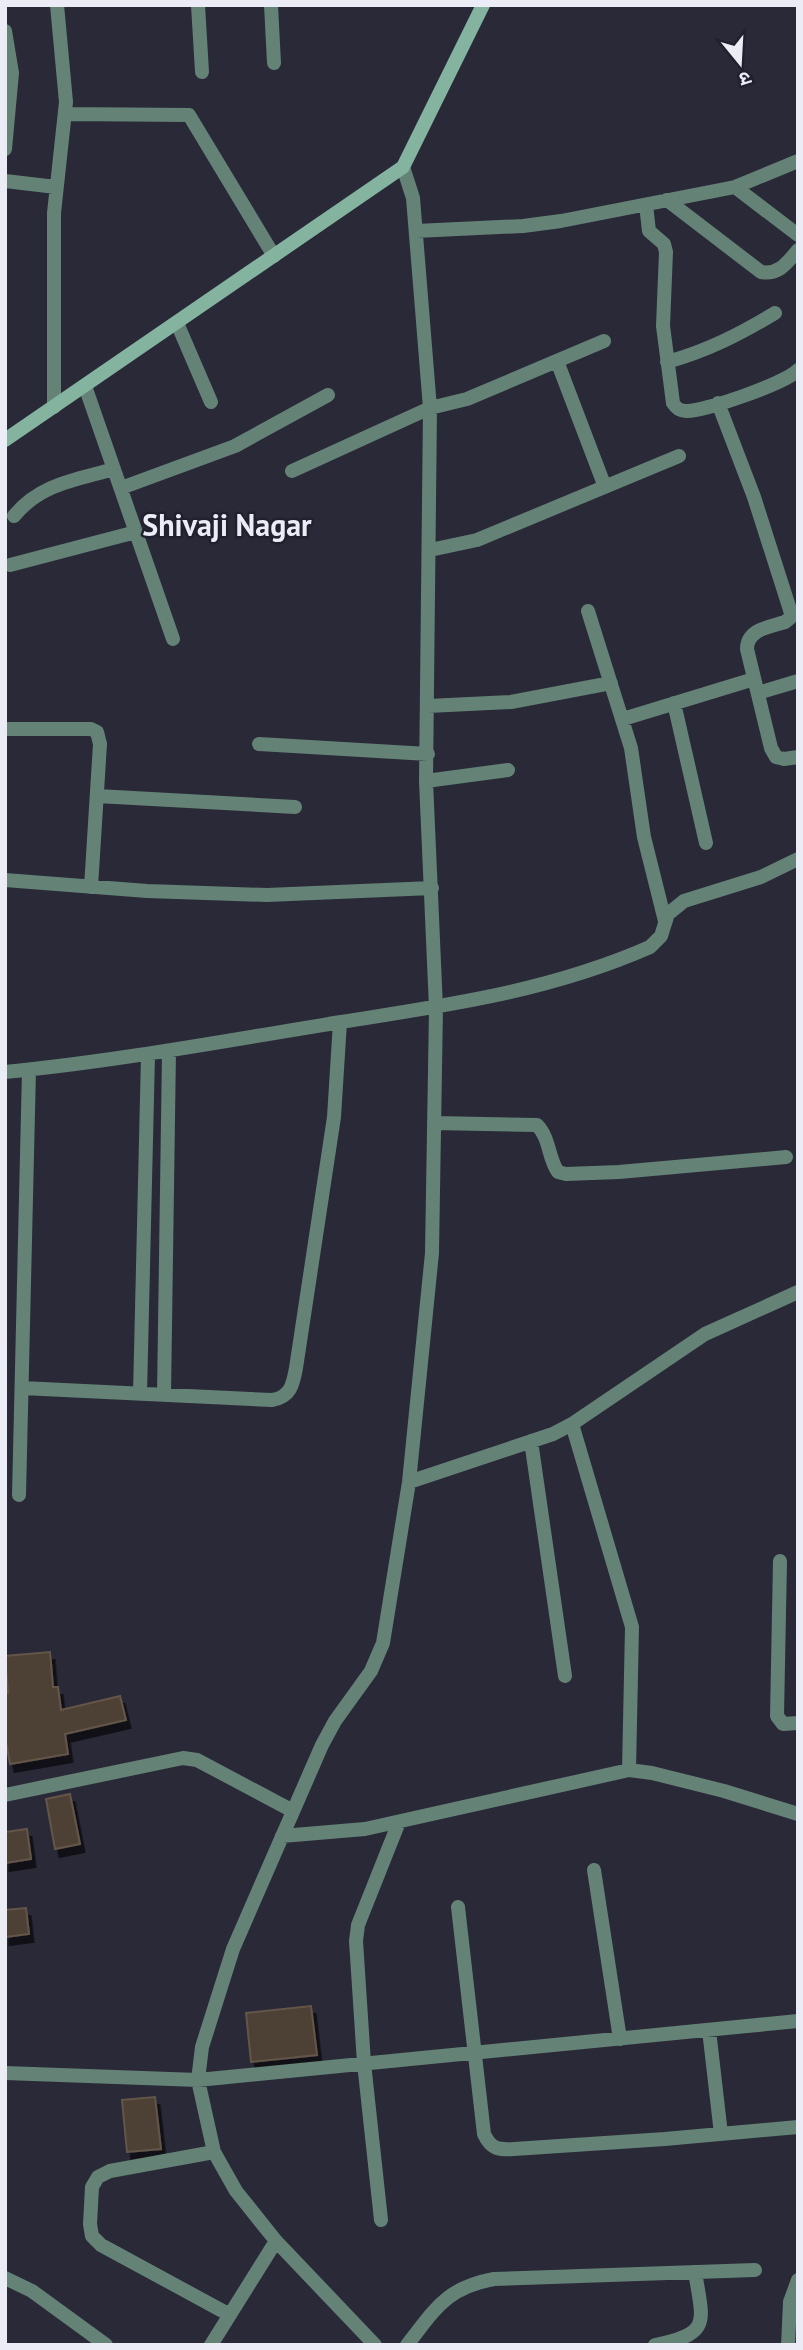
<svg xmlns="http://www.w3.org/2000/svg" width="803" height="2350" viewBox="0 0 803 2350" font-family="'PT Sans','Noto Sans Devanagari',sans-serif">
	<defs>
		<filter id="shadow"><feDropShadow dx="4.5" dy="8" stdDeviation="0" flood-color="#0009"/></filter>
	</defs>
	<rect width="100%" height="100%" fill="#292938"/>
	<path fill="#4e4134" stroke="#635649" stroke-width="2" filter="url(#shadow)" d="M 50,1652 L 53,1687 L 58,1687 L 61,1710 L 120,1696 L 126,1720 L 65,1734 L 68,1754 L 10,1764 L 5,1736 L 5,1693 L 8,1693 L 5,1656 Z
		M 70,1794 L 80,1844 L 55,1849 L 46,1799 Z
		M 27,1829 L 31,1859 L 5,1863 L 5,1832 Z
		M 26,1908 L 29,1934 L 5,1937 L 5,1910 Z
		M 311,2006 L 317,2055 L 251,2062 L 246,2013 Z
		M 155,2097 L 161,2149 L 127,2152 L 122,2100 Z"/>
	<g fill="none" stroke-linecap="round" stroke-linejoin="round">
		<path stroke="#648275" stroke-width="14" d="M 198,5 L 202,72
			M 271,5 L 274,63
			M 5,31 L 12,73 L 5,149
			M 66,114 L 189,115 L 274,256
			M 5,181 L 56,187
			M 735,187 L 798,235
			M 667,200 L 761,272 C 779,275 787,263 798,250
			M 646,205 L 649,231 L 664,244 L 666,252 L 663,326 L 673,403 C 676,408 679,411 686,411 C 703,412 786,383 798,370
			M 416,231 L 523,226 L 561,221 L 735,187 L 798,161
			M 177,323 L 211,402
			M 557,361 L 605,487
			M 667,362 C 707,351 740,334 775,313
			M 85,386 L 173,639
			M 718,403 L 754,497 L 791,613 L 790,618 L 785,622 C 770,627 747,629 747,649 L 771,748 L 776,757 L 784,759 L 798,757
			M 54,407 L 54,213 L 66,102 L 57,5
			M 292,471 L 430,408 L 467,399 L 604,341
			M 121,488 L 235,446 L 328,395
			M 14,516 C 40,484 76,480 114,469
			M 430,550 L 477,540 L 679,456
			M 10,565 L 136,532
			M 588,611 L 631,748 L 644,837 L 665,921
			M 758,693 L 798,681
			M 674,703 L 706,843
			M 428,706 L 511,702 L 611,683
			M 623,719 L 754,679
			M 5,729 L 91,729 L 97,732 L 100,744 L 91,887
			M 259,744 L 428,754
			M 426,781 L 508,770
			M 97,796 L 295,807
			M 5,880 L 147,891 L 267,895 L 432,888
			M 5,1072 C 118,1061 230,1040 341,1022 C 448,1005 550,991 650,947 L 661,936 L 668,914 L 684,901 L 761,877 L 798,859
			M 434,1123 L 537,1125 C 550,1138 548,1158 558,1172 L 566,1174 L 619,1172 L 786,1157
			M 22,1388 L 272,1400 C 291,1397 293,1384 296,1368 L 334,1117 L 340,1022
			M 140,1394 L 148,1055
			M 164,1395 L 169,1051
			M 572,1424 L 632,1627 L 629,1770
			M 531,1441 L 565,1676
			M 409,1482 L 553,1434 L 572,1424 L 705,1334 L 798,1292
			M 19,1495 L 29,1070
			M 780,1561 L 777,1716 L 783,1724 L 798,1723
			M 5,1795 L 183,1758 L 197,1760 L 293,1811
			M 282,1836 L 365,1829 L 629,1770 L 652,1773 L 724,1791 L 798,1814
			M 594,1870 L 620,2039
			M 458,1907 L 484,2134 C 491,2149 498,2150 514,2149 L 665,2139 L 798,2127
			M 709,2030 L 721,2134
			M 5,2073 L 198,2080 L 798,2021
			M 214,2152 L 110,2171 L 98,2177 L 92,2187 L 90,2224 L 92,2236 L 101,2245 L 230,2315
			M 381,2220 L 364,2063 L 356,1941 L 358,1925 L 399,1822
			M 5,2278 L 32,2291 L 106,2345
			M 211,2345 L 276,2241
			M 375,2345 L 276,2241 L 236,2191 L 214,2152 L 198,2080 L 202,2047 L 233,1949 L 322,1745 L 335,1721 L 371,1671 L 383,1643 L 409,1482 L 432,1253 L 436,1008 L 426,781 L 430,408 L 413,198 L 403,167
			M 407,2345 C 436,2308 446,2288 494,2279 L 755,2270
			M 655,2345 C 712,2334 703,2322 695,2272
			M 788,2345 L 790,2302 L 798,2280"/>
		<path stroke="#84b49f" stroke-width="14" d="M 5,440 L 403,167 L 483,5"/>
	</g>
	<g text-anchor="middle" stroke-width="5" stroke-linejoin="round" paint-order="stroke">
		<g font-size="30" font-weight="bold" fill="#ebecf6" stroke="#20202e">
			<text x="227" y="536">Shivaji Nagar</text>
		</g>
	</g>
	<rect width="803" height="2350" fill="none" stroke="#ebecf6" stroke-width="14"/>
	<g transform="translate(740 63) rotate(162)" stroke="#20202e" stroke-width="5" paint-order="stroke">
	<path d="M0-5L12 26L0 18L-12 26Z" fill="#ebecf6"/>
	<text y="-10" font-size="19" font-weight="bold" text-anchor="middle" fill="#ebecf6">उ</text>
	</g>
</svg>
